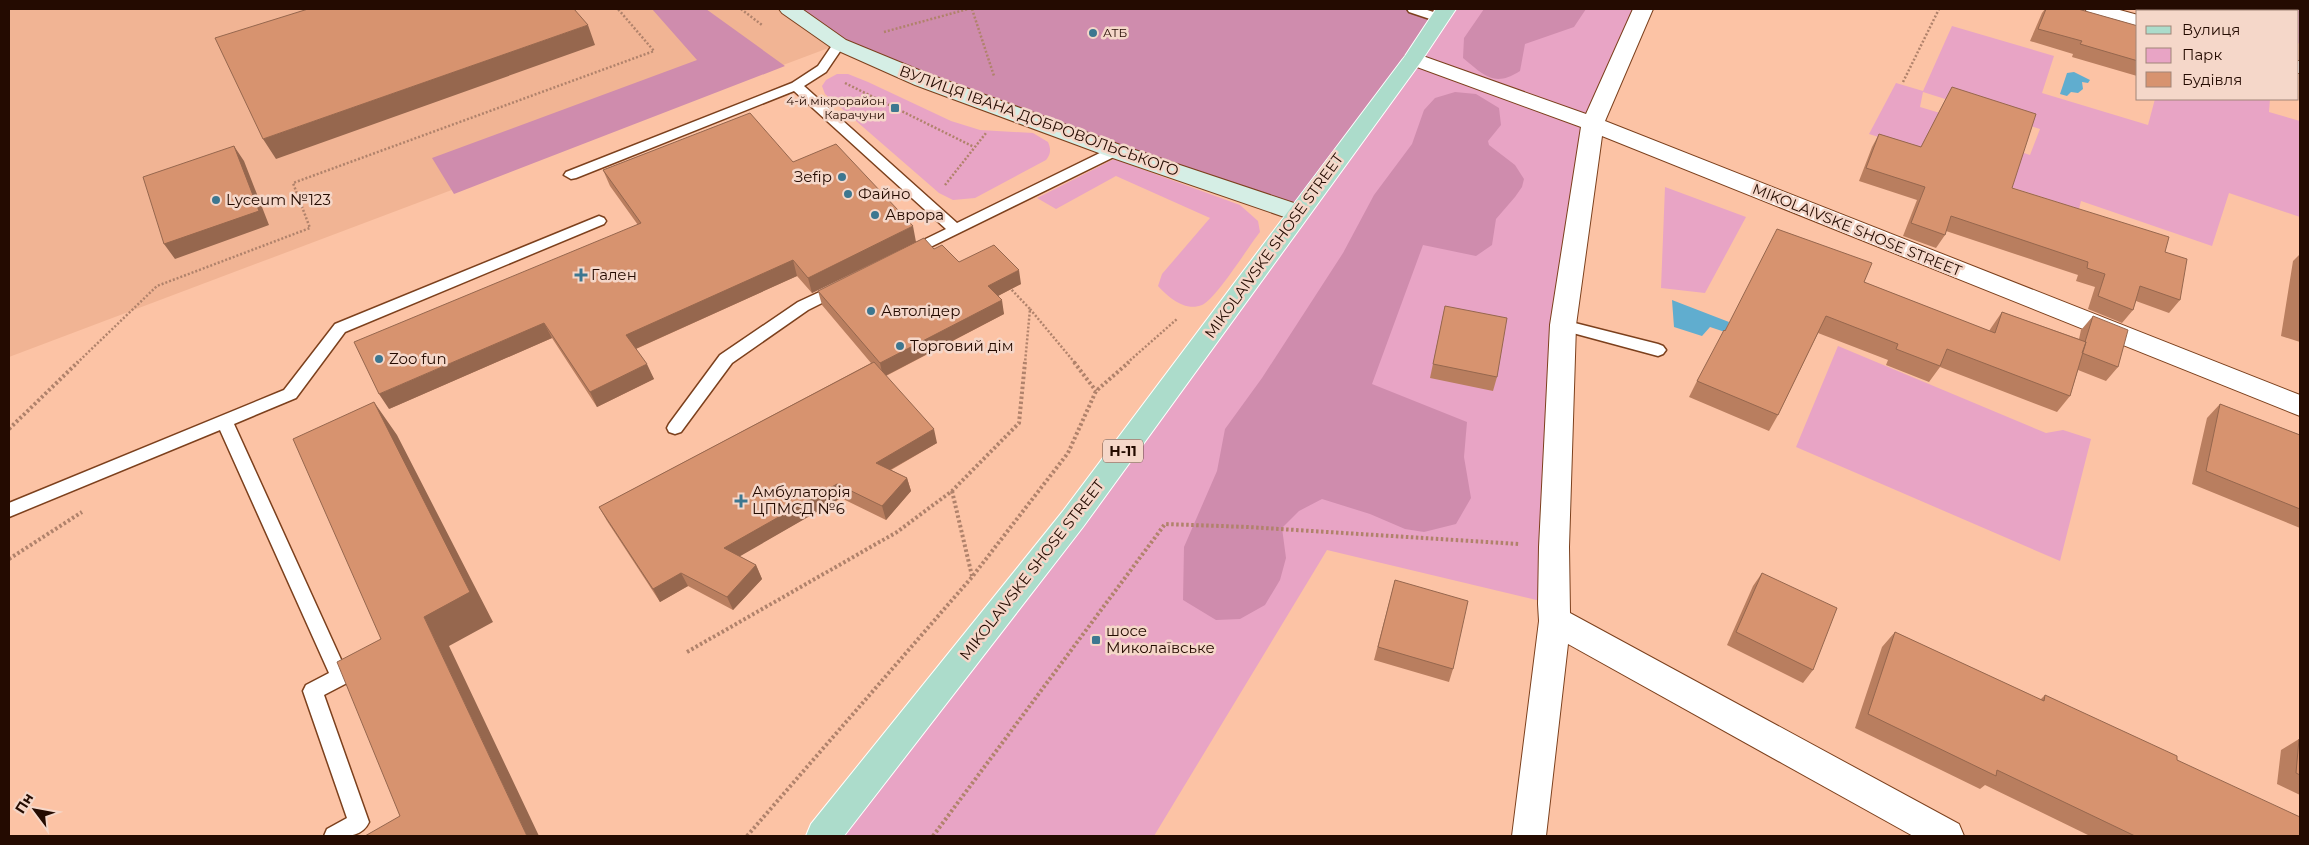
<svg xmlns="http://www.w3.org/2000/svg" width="2309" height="845" viewBox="0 0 2309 845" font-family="Montserrat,sans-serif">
	<rect width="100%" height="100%" fill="#fcc3a5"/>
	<path fill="#f1b494" d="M 9,9 L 788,9 L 839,44 L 9,357 Z"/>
	<path fill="#e8a4c5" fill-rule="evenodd" d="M 1446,9 L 1643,9 L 1593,124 L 1563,326 L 1553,604 L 1327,550 L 1154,836 L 823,836 L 910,728 Z
		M 2162,9 L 2300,9 L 2300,44 L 2298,43 L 2298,11 L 2164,11 Z
		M 1952,26 L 2054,56 L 2042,93 L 2148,125 L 2155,99 L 2270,99 L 2269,112 L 2300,121 L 2300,217 L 2229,193 L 2212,246 L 2081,201 L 2079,209 L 1974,175 L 1976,167 L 1869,134 L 1896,83 L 1923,91 ZM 1923,92 L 2040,129 L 2030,155 L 1985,140 L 1990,128 L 1920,107 Z
		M 837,74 L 848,74 L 868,82 L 951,121 L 980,130 L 1033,133 L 1048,142 C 1051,149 1051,154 1046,160 L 975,198 L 953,200 L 939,193 L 825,94 L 822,86 L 826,80 Z
		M 1114,159 L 1240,205 L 1258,221 L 1260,232 C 1248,247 1216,299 1202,305 C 1185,312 1168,297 1158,286 L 1162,274 L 1210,218 L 1116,176 L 1056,209 L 1037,198 Z
		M 1665,187 L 1746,217 L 1705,293 L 1661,288 Z
		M 1838,346 L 2046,433 L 2063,430 L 2091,439 L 2060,561 L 1796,447 Z"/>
	<path fill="#cf8cad" d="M 652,9 L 706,9 L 785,66 L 454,194 L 432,158 L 697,60 Z
		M 789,9 L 1446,9 L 1298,213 L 839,44 Z
		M 1484,9 L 1586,9 L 1574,27 L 1525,44 L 1520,71 C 1494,88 1484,75 1463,58 L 1464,38 Z
		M 1455,92 L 1476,94 L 1499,108 L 1501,125 L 1488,141 L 1489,145 L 1515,165 L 1524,179 L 1522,187 L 1515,197 L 1496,219 L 1492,245 L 1476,256 L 1423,245 L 1372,384 L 1467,422 L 1464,457 L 1471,498 L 1456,524 L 1424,532 L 1405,529 L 1370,514 L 1322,499 L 1299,511 L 1282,528 L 1286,558 L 1280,580 L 1265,605 L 1240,619 L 1216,620 L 1183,600 L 1184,547 L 1217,471 L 1225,429 L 1262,378 L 1343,253 L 1374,195 L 1412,144 L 1424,110 L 1435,98 Z"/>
	<path fill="#60adcf" d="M 2074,72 L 2090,80 L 2088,83 L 2082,82 L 2083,89 L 2078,93 L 2071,92 L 2067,96 L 2060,94 L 2067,73 Z
		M 1672,300 L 1729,322 L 1725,332 L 1710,327 L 1702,336 L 1674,327 Z"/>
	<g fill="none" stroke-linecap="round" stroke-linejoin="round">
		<g stroke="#7c401d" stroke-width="3">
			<path id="lane" d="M 1407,9 L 1424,9 L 1443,15 L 1445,18 L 1439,22 L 1409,12 Z
				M 839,40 L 845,44 L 826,72 L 804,86 L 957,223 L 1110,148 L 1115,147 L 1122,151 L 1120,154 L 908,258 L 903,256 L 901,253 L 903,250 L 946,229 L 794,91 L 576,178 L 571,179 L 564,175 L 566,172 L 792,83 L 818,66 L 835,41 Z
				M 599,216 L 604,218 L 606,221 L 604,224 L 345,332 L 296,398 L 234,424 L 349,677 L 347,683 L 324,695 L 369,822 C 361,840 340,836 324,836 L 327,829 L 347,818 L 303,691 L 306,685 L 329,673 L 220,430 L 9,517 L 9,503 L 284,390 L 335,324 Z
				M 839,283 L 844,284 L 846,288 L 844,292 L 808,310 L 732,363 L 681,432 L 675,434 L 669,432 L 667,428 L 669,424 L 720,355 L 798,302 Z
				M 1563,320 L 1658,344 L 1663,346 L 1666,350 L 1663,354 L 1658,356 L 1558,329 L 1555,325 L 1558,321 Z"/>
		</g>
		<g stroke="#7c401d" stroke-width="2">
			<path id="street" d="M 1633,9 L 1653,9 L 1605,121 L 2300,395 L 2300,416 L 1602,136 L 1576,325 L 1569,547 L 1570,613 L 1959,824 L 1964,836 L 1913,836 L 1568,644 L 1546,836 L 1512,836 L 1539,621 L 1538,604 L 1539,547 L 1550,325 L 1581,127 L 1406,63 L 1403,59 L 1406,55 L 1413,53 L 1420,55 L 1586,114 Z
				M 2085,9 L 2116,9 L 2138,15 L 2138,27 L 2088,13 Z
				M 2298,61 L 2300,61 L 2300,73 L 2298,73 Z"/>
		</g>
		<g stroke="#7c401d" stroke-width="2">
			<path id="secondary" d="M 779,9 L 802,9 L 846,40 L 931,75 L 1123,146 L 1306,207 L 1310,213 L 1306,219 L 1298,221 L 1290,219 L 1107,156 L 915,85 L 832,48 L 782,13 Z"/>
		</g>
		<g stroke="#fff" stroke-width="2">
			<path id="primary" d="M 1436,9 L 1456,9 L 1420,63 L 1083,527 L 844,836 L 806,836 L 811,824 L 1063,511 L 1405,56 Z"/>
		</g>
		<path stroke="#b0826b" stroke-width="2.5" stroke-dasharray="2 2" stroke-linecap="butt" d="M 741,9 L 762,25
			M 972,9 L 994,76
			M 884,32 L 968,9
			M 1903,82 L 1939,9
			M 845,83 L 974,147
			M 945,185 L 986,133
			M 1009,287 L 1030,309 L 1025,363
			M 1030,309 L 1075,363
			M 77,363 L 157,286 L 310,228 L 293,183 L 654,51 L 618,9
			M 1127,363 L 1177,319"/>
		<path stroke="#b0826b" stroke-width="4" stroke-dasharray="2.5 2.5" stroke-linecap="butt" d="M 1074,362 L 1096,391
			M 9,429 L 78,362
			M 952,491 L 972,576
			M 9,559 L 82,512
			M 687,652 L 897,532 L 952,491 L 1019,423 L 1025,362
			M 747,836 L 972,577 L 1068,453 L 1096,391 L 1129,362
			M 933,836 L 1165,524 L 1248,527 L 1519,544"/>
		<use href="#lane" fill="#fff" fill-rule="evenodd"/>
		<use href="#street" fill="#fff" fill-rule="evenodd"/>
		<use href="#secondary" fill="#d5eee5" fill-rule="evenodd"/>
		<use href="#primary" fill="#acdccb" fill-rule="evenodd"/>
	</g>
	<path fill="#b97e5f" d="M 2045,9 L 2078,9 L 2138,26 L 2138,75 L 2137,76 L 2072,57 L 2073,54 L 2030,41 L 2042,13 Z
		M 1952,87 L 2012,188 L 2165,252 L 2180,300 L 2169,313 L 2136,301 L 2133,310 L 2122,323 L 2088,309 L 2095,287 L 2076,281 L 2078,275 L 1946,231 L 1945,235 L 1936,248 L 1903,236 L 1917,200 L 1859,181 L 1872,147 L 1879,134 L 1921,147 Z
		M 793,162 L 916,242 L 812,293 L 797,276 L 636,349 L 654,379 L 597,407 L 552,338 L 389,409 L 638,225 L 610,186 L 603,170 Z
		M 934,249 L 959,262 L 1021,284 L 998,296 L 1004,314 L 886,376 L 937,443 L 891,470 L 907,478 L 911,491 L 886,520 L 841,498 L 739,556 L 756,565 L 762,579 L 733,610 L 688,586 L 660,602 L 607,521 L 599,507 L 871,363 L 822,305 L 818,291 Z
		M 2300,254 L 2300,342 L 2281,336 L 2293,261 Z
		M 1864,282 L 1989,331 L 1991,328 L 2002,312 L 2079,339 L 2081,330 L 2093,316 L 2118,367 L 2106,381 L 2078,370 L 2070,396 L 2057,412 L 1940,367 L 1929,382 L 1886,365 L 1888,360 L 1818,333 L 1778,415 L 1769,431 L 1689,397 L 1697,381 L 1725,331 Z
		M 1445,306 L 1497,377 L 1493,391 L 1430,378 Z
		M 2220,404 L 2300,435 L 2300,528 L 2192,484 L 2207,418 Z
		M 1762,573 L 1813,670 L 1803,683 L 1727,645 L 1753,586 Z
		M 1395,580 L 1453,669 L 1449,682 L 1374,660 Z
		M 1895,632 L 2040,700 L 2045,695 L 2177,760 L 2300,836 L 2090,836 L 1985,785 L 1980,789 L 1855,728 L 1882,647 Z
		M 2299,739 L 2300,739 L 2300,795 L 2277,784 L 2281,750 Z"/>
	<path fill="#96674e" d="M 588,25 L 595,45 L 276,159 L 263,139 Z
		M 234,146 L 244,161 L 269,225 L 175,259 L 164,244 Z
		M 913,226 L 916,242 L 812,293 L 808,278 Z
		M 793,260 L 797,276 L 633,350 L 626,335 Z
		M 1019,270 L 1021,284 L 990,300 L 988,286 Z
		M 1002,300 L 1004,314 L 883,377 L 880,363 Z
		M 544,323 L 552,338 L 389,409 L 379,394 Z
		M 647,364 L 654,379 L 597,407 L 590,392 Z
		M 374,402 L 397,435 L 493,622 L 449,646 L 539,836 L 527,836 L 424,617 Z
		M 934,429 L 937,443 L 879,476 L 876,463 Z
		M 907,478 L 911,491 L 886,520 L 882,506 Z
		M 837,484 L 841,498 L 730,562 L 724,548 Z
		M 756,565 L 762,579 L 733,610 L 727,597 Z
		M 681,573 L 688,586 L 660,602 L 653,589 Z"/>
	<path fill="#d7936f" stroke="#96674e" d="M 308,9 L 574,9 L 588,25 L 263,139 L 215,38 Z
		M 2046,9 L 2078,9 L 2138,26 L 2138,61 L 2080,44 L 2082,41 L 2038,29 Z
		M 1952,87 L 2036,114 L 2012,188 L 2169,237 L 2165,252 L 2187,259 L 2180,300 L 2140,286 L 2133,310 L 2098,296 L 2105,274 L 2087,268 L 2088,262 L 1951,216 L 1945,235 L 1911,223 L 1925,187 L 1866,168 L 1879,134 L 1921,147 Z
		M 750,113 L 793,162 L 836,144 L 913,226 L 808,278 L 793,260 L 626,335 L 647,364 L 590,392 L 544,323 L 379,394 L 354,342 L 641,223 L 603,170 Z
		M 234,146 L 259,211 L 164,244 L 143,177 Z
		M 1777,229 L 1872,263 L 1864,282 L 1995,333 L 2002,312 L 2086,342 L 2070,396 L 1947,349 L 1940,366 L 1896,349 L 1898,344 L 1826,316 L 1778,415 L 1697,381 L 1724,330 L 1725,331 Z
		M 924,238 L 934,249 L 942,245 L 959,262 L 994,245 L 1019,270 L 988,286 L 1002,300 L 880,363 L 818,291 Z
		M 1445,306 L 1507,318 L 1497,377 L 1433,364 Z
		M 2093,316 L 2128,330 L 2118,367 L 2082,353 L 2086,342 L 2085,342 Z
		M 874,362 L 934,429 L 876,463 L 907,478 L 882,506 L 837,484 L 724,548 L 756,565 L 727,597 L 681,573 L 653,589 L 599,507 Z
		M 374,402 L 470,592 L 424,617 L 527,836 L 365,836 L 400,816 L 337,662 L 381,639 L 293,439 Z
		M 2220,404 L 2300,435 L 2300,509 L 2206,471 Z
		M 1762,573 L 1837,608 L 1813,670 L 1736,632 Z
		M 1395,580 L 1468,601 L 1453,669 L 1378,647 Z
		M 1895,632 L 2044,701 L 2045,695 L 2177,756 L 2177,760 L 2300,817 L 2300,836 L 2135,836 L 1997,770 L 1996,776 L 1868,714 Z
		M 2299,739 L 2300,739 L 2300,775 L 2296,773 Z"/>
	<g fill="#3d7790" stroke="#f5d7c9" stroke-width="2">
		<circle cx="1093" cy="33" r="5"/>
		<rect x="890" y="103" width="10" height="10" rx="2.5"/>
		<circle cx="842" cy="177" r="5"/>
		<circle cx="848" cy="194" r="5"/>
		<circle cx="216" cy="200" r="5"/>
		<circle cx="875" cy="215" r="5"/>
		<path d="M578.5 267.5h5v5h5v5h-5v5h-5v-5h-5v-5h5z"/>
		<circle cx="871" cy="311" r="5"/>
		<circle cx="900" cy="346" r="5"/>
		<circle cx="379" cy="359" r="5"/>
		<path d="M738.5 493.5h5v5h5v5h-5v5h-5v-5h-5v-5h5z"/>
		<rect x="1091" y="635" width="10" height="10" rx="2.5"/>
	</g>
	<g text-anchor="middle" stroke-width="5" stroke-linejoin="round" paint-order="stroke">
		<g font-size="12" fill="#240b01" stroke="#f5d7c9" text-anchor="start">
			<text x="1103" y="37">АТБ</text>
			<text x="885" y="105" text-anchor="end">4-й мікрорайон<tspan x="885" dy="14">Карачуни</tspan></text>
		</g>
		<rect fill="#f5d7c9" stroke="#63483d" stroke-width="1" x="1103" y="439.5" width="40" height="23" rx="4"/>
		<g font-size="14" font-weight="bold" fill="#240b01">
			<text x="1123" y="456">Н-11</text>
		</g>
		<g font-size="15" fill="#240b01" stroke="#f5d7c9">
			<text transform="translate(1039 121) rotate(20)" y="5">ВУЛИЦЯ ІВАНА ДОБРОВОЛЬСЬКОГО</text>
			<text transform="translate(1857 230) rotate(22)" y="5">MIKOLAIVSKE SHOSE STREET</text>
			<text transform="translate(1274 246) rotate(-54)" y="5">MIKOLAIVSKE SHOSE STREET</text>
			<text transform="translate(1032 570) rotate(-52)" y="5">MIKOLAIVSKE SHOSE STREET</text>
		</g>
		<g font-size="15" fill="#240b01" stroke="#f5d7c9" text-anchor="start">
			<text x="832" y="182" text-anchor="end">Зеfір</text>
			<text x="858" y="199">Файно</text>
			<text x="226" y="205">Lyceum №123</text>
			<text x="885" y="220">Аврора</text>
			<text x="591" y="280">Гален</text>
			<text x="881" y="316">Автолідер</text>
			<text x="910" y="351">Торговий дім</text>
			<text x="389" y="364">Zoo fun</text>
			<text x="752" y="497">Амбулаторія<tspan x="752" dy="17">ЦПМСД №6</tspan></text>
			<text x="1106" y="636">шосе<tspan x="1106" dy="17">Миколаївське</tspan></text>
		</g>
	</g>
	<rect width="2309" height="845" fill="none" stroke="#240b01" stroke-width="20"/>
	<rect x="2136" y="10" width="162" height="90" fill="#f5d7c9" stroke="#a18579"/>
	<rect x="2146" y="26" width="25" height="8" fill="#acdccb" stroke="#a18579"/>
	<text x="2182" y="35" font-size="15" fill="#240b01">Вулиця</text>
	<rect x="2146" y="48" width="25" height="15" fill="#e8a4c5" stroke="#a18579"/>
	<text x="2182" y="60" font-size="15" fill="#240b01">Парк</text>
	<rect x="2146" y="72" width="25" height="15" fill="#d7936f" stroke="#a18579"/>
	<text x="2182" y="85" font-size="15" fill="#240b01">Будівля</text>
	<g transform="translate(35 810) rotate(302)" stroke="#f5d7c9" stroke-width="4" paint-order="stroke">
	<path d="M0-4L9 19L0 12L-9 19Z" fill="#240b01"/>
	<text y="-8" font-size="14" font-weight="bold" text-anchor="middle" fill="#240b01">Пн</text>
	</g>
</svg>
